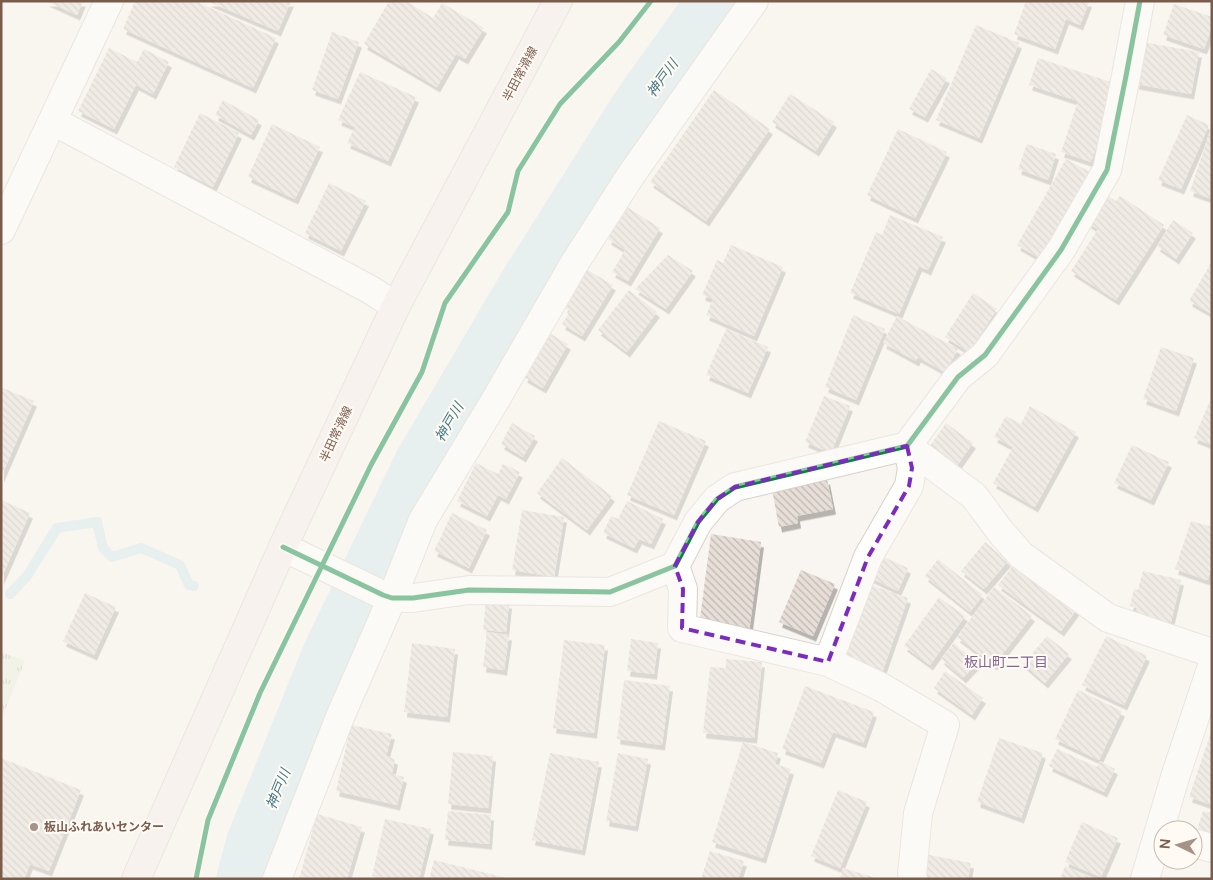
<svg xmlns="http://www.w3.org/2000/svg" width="1213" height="880" viewBox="0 0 1213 880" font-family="Manrope,'Noto Sans JP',sans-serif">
	<defs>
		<pattern id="park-tufts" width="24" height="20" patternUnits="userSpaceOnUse" patternTransform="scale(1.25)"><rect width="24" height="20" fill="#e7f0db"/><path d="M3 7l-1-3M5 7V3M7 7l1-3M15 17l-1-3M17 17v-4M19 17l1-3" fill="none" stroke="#c0c6b4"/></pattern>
		<pattern id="building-back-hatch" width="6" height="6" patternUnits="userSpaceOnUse" patternTransform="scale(1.25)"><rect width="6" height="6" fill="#e6ded7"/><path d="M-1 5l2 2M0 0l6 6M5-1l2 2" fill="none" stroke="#bfb7b1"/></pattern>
		<filter id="shadow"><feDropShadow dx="3" dy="5.5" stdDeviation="0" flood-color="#0004"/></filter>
	</defs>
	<rect width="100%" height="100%" fill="#f9f5f0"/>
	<path fill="url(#park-tufts)" d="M 1,652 L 25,661 L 1,720 Z"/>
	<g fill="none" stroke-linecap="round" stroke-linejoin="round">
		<path stroke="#d0e8ea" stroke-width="10" d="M 10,594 L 27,576 L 57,528 L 97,522 L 103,548 L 112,557 L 141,548 L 180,565 L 189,585 L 194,586"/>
		<path stroke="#d0e8ea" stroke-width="61" d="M 247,879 L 256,845 L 333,654 L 424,465 L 528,288 L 642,107 L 718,1"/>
	</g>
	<path fill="url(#building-back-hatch)" filter="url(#shadow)" d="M 46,1 L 83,1 L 77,15 Z
		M 135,1 L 195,1 L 276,38 L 253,88 L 123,29 Z
		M 207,1 L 291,1 L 278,31 Z
		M 389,1 L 406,1 L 433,18 L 442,3 L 484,28 L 465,59 L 456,54 L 437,87 L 364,44 Z
		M 1026,1 L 1088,1 L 1089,2 L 1080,25 L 1066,19 L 1055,49 L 1014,34 Z
		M 1174,4 L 1212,17 L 1212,27 L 1204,49 L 1163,35 Z
		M 976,25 L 1019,43 L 979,138 L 936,120 Z
		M 332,32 L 359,42 L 338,99 L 312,90 Z
		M 1143,42 L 1199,52 L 1191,94 L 1136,84 Z
		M 109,48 L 137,62 L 144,49 L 169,62 L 153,94 L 136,85 L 114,129 L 78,111 Z
		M 1038,58 L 1117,84 L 1091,162 L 1061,152 L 1078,101 L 1029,85 Z
		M 931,69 L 947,78 L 925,117 L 909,109 Z
		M 360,72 L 416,97 L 388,161 L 347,143 L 355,127 L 338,120 Z
		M 714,90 L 770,129 L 706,221 L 650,182 Z
		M 790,94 L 834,122 L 816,151 L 772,122 Z
		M 223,100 L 259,120 L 251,135 L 215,115 Z
		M 200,113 L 239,133 L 213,187 L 174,167 Z
		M 1187,115 L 1209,125 L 1181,189 L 1158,180 Z
		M 272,124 L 320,147 L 295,199 L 248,177 Z
		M 1211,128 L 1212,128 L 1212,199 L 1190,191 Z
		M 898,129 L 947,152 L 915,218 L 867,195 Z
		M 1027,144 L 1056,154 L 1048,180 L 1018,169 Z
		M 1066,159 L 1092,173 L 1043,260 L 1017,245 Z
		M 329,183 L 366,201 L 341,251 L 305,233 Z
		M 1106,194 L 1116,201 L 1120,196 L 1164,225 L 1116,300 L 1071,271 L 1098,229 L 1088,223 Z
		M 627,207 L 660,228 L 628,281 L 612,272 L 625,250 L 608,239 Z
		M 890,215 L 943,237 L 928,270 L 919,266 L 899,314 L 850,293 L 876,232 L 882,235 Z
		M 1173,220 L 1193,233 L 1176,259 L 1157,246 Z
		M 731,245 L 783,267 L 754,336 L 706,315 L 713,299 L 702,295 L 717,260 L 723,263 Z
		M 668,255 L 693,271 L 666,309 L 635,289 Z
		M 1212,261 L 1212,314 L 1189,301 Z
		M 586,269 L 613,285 L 582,336 L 562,324 L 570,311 L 564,307 Z
		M 629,290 L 657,312 L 627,352 L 598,330 Z
		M 973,293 L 997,309 L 969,352 L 945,337 Z
		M 853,315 L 885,329 L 856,400 L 825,387 Z
		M 897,316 L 958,349 L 945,372 L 918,357 L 916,361 L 883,343 Z
		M 726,329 L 768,347 L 748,393 L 706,375 Z
		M 549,333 L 568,344 L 543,388 L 524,377 Z
		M 1161,347 L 1194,358 L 1176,411 L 1143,399 Z
		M 1,387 L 34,401 L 1,477 Z
		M 824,396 L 850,406 L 831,453 L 805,442 Z
		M 1212,396 L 1212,445 L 1194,438 Z
		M 1030,406 L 1076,432 L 1035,507 L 993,483 L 1013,447 L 994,437 L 1006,416 L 1021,424 Z
		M 659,421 L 706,441 L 674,515 L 627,495 Z
		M 512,423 L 535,436 L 523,457 L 501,444 Z
		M 946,423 L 973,443 L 956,467 L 929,447 Z
		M 1132,445 L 1169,462 L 1151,500 L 1114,483 Z
		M 562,458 L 612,496 L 587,530 L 537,493 Z
		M 476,463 L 498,474 L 503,464 L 520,472 L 506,499 L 498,495 L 487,516 L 457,501 Z
		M 827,479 L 833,509 L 797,516 L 798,523 L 779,527 L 772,489 Z
		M 1,500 L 30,513 L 1,579 Z
		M 627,501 L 663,519 L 651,544 L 639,539 L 634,548 L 603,533 L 611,516 L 618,519 Z
		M 522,510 L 564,517 L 554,577 L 512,570 Z
		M 452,513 L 487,530 L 469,568 L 434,551 Z
		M 1191,521 L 1212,527 L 1212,567 L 1207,580 L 1175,569 Z
		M 711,534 L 761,542 L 749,632 L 699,626 Z
		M 985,542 L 1008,561 L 984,589 L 961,571 Z
		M 879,555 L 908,568 L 898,591 L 869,577 Z
		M 938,559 L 983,595 L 970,612 L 925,576 Z
		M 1014,564 L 1077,609 L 1061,631 L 998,585 Z
		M 801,570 L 835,584 L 813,636 L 779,622 Z
		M 1143,571 L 1181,580 L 1170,626 L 1135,617 L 1137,608 L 1130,606 L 1134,589 L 1138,590 Z
		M 865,583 L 908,598 L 882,673 L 839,658 Z
		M 994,587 L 1032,616 L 994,665 L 957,637 Z
		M 85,593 L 116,607 L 94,655 L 63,641 Z
		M 939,597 L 965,616 L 930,665 L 904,646 Z
		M 486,601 L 509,603 L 506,632 L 483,630 Z
		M 487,632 L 509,635 L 504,670 L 483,667 Z
		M 1047,636 L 1069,654 L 1045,683 L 1023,664 Z
		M 1106,636 L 1147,656 L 1124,705 L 1082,685 Z
		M 631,639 L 658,643 L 654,674 L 627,671 Z
		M 564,640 L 605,645 L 594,733 L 553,728 Z
		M 412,643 L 455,649 L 447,717 L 404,712 Z
		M 954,643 L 977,663 L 963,678 L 941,659 Z
		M 726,659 L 762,662 L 754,738 L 703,733 L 710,667 L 726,668 Z
		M 945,671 L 983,698 L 972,715 L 934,688 Z
		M 624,680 L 670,686 L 662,745 L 617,739 Z
		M 805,686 L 874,712 L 863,743 L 833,732 L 821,763 L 782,749 Z
		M 1078,690 L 1122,711 L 1099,760 L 1055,739 Z
		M 351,725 L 392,734 L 386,756 L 395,759 L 392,774 L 404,777 L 397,805 L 336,791 Z
		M 1212,729 L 1212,805 L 1189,797 Z
		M 999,738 L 1043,753 L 1021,818 L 977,802 Z
		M 743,742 L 778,753 L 775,764 L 791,769 L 763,858 L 712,842 Z
		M 1057,749 L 1097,767 L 1100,761 L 1115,769 L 1104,792 L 1049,766 Z
		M 453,752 L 493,756 L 488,808 L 448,804 Z
		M 550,753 L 599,762 L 582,850 L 532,840 Z
		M 618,753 L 648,759 L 635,826 L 606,821 Z
		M 1,758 L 81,790 L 49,871 L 30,864 L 24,879 L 1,879 Z
		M 838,790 L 867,802 L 840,868 L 811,856 Z
		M 448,811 L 491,815 L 489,844 L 445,840 Z
		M 1203,811 L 1212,813 L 1212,835 L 1197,830 Z
		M 317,814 L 362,827 L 347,879 L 299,879 Z
		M 385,819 L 431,829 L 419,879 L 383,879 L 372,876 Z
		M 1082,822 L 1118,838 L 1101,877 L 1065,862 Z
		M 710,851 L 744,861 L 738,879 L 701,879 Z
		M 924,854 L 971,863 L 968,879 L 924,879 Z
		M 434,860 L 506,878 L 506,879 L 429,879 Z
		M 1065,866 L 1093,879 L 1060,879 Z
		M 843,868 L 876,878 L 876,879 L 840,879 Z"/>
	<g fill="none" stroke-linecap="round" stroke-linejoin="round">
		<g stroke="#d7d1cb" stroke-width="30">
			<path id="minor" d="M 53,121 L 369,289 L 396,306
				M 1,230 L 109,1
				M 283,547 L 383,595 L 392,598 L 413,598 L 469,590 L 610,592 L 675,566 L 698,522 L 717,499 L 735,487 L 907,446 L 958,377 L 985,355 L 1061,250 L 1107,170 L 1126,76 L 1140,1
				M 675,566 L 683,589 L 682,628 L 828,662 L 881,687 L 945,725 L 918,813 L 912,875 L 913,879
				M 828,662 L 868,557 L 909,486 L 912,468 L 907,446 L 974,496 L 1000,531 L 1021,555 L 1108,618 L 1212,653
				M 1193,843 L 1212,848
				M 277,879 L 340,717 L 392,598 L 423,520 L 496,399 L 574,264 L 631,175 L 754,1
				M 1145,879 L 1175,777 L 1212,666"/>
		</g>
		<g stroke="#dad1cc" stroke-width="30">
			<path id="primary" d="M 136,879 L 286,540 L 396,306 L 558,1"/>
		</g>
		<use href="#minor" stroke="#fefefd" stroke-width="28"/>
		<use href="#primary" stroke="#f3eee8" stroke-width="28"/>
		<g stroke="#fffaf3" stroke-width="8">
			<path id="cycleway" d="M 283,547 L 383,595 L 392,598 L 413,598 L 469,590 L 610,592 L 675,566 L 698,522 L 717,499 L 735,487 L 907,446 L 958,377 L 985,355 L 1061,250 L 1107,170 L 1126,76 L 1140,1
				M 196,879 L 208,820 L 260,693 L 371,465 L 422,372 L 445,303 L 508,212 L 518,171 L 560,104 L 619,42 L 651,1"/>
		</g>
		<use href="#cycleway" stroke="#00873e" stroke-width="5"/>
	</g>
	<path d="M0 0H1213V880H0ZM 907,446 L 912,468 L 909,486 L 868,557 L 828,662 L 682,628 L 683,589 L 675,566 L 698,522 L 717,499 L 735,487 Z" fill="#f9f5f0" fill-opacity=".55" fill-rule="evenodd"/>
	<path fill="none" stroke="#7b2cbf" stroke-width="4" stroke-dasharray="10 6" stroke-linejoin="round" d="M 907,446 L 912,468 L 909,486 L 868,557 L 828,662 L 682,628 L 683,589 L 675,566 L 698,522 L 717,499 L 735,487 Z"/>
	<circle fill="#a69286" stroke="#fffaf3" stroke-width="2" cx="34" cy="827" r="5"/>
	<g text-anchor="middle" stroke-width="4" stroke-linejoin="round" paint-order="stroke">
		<g font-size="12" fill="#7a5c4d" stroke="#fffaf3">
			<text transform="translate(520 74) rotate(-62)" y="4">半田常滑線</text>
			<text transform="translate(336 434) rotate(-65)" y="4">半田常滑線</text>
		</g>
		<g font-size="12" font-weight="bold" fill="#7a5c4d" stroke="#fffaf3" text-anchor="start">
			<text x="44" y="831">板山ふれあいセンター</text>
		</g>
		<g font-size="14" font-style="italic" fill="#437c86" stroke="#fffaf3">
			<text transform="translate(662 78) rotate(-54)" y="5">神戸川</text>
			<text transform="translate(449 422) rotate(-60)" y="5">神戸川</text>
			<text transform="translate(278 789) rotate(-68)" y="5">神戸川</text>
		</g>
		<g font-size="14" fill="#846695" stroke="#fffaf3">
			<text x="1006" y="667">板山町二丁目</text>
		</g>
	</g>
	<rect width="1213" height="880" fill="none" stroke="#7a5c4d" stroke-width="5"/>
	<g transform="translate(1178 845) rotate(275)"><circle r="24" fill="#fffaf3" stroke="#cabbb1"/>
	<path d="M0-4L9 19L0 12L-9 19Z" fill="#a69286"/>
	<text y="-8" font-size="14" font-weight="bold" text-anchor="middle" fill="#7a5c4d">N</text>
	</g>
</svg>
